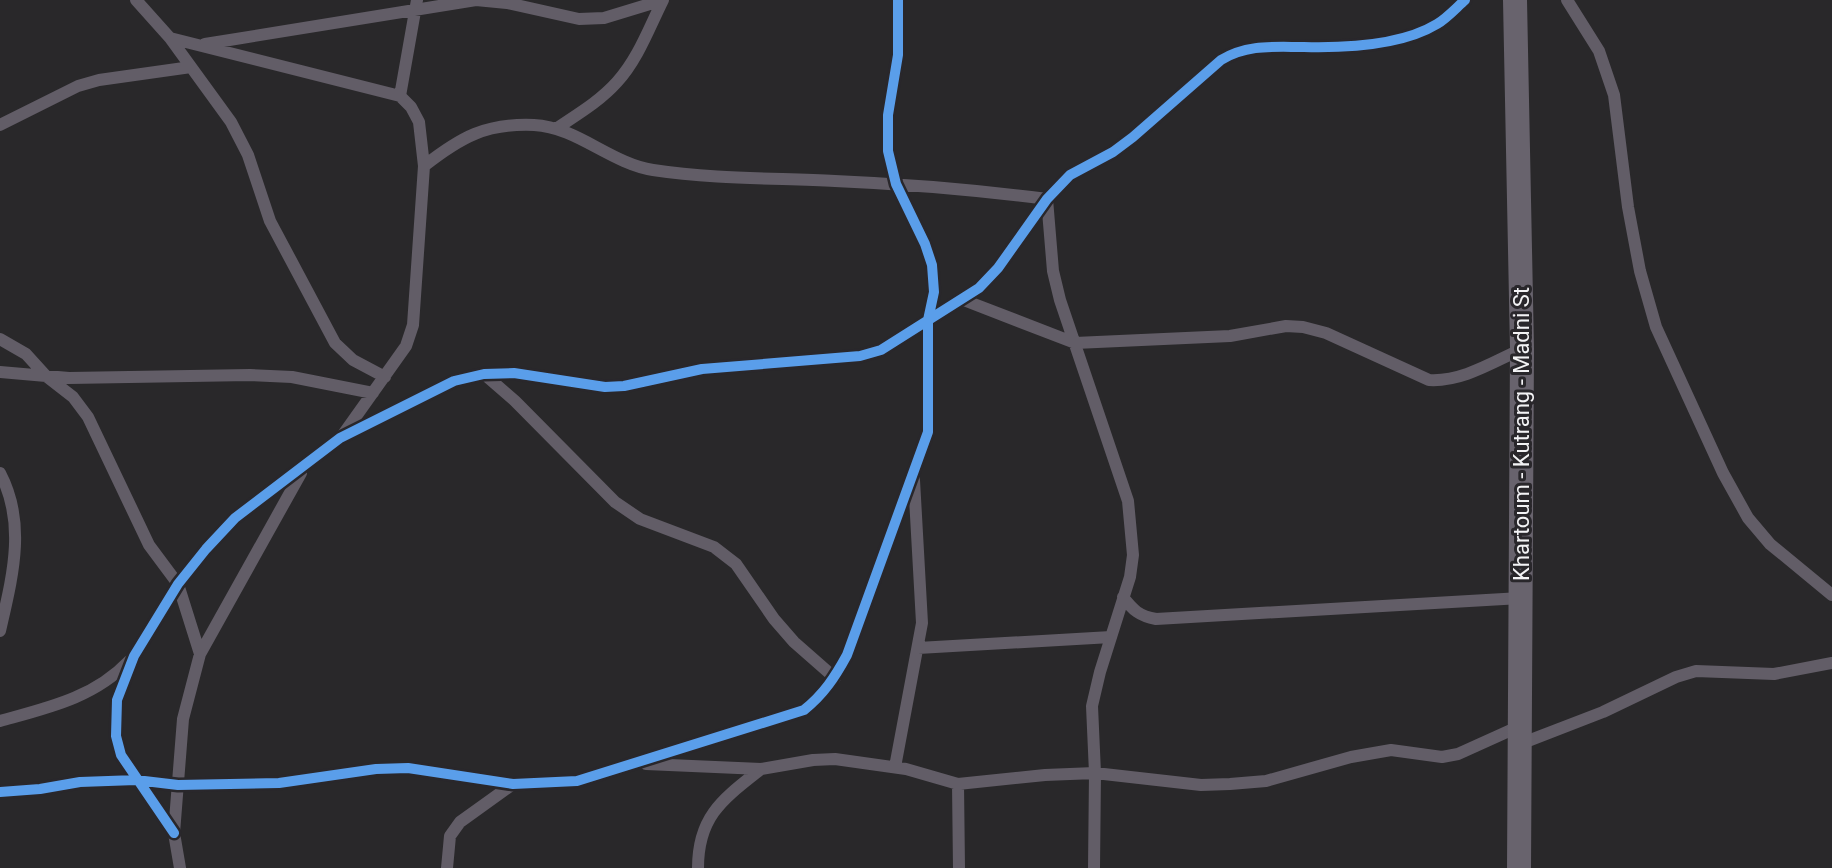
<svg xmlns="http://www.w3.org/2000/svg" width="1832" height="868" viewBox="0 0 1832 868" font-family="Roboto,sans-serif">
	<rect width="100%" height="100%" fill="#29282a"/>
	<g fill="none" stroke-linecap="round" stroke-linejoin="round">
		<path stroke="#625d67" stroke-width="12" d="M 136,0 L 170,38 L 231,122 L 248,155 L 270,221 L 335,343 L 353,360 L 385,377
			M 1567,0 L 1599,51 L 1614,95 L 1628,207 L 1640,271 L 1656,327 L 1723,473 L 1748,518 L 1770,544 L 1832,595
			M 170,38 L 400,96 L 411,107 L 419,122 L 424,166 L 413,325 L 406,346 L 342,436
			M 205,44 L 476,0 L 507,3 L 579,19 L 604,18 L 663,0
			M 400,96 L 417,0
			M 0,125 L 78,86 L 99,80 L 191,67
			M 557,128 C 578,114 600,101 617,82 C 638,59 649,28 663,0
			M 424,166 C 461,137 486,123 534,125 C 577,127 610,163 653,170 C 712,179 775,178 835,181 C 906,184 976,190 1047,199
			M 1047,199 L 1053,271 L 1060,300 L 1128,501 L 1133,555 L 1130,577 L 1100,672 L 1092,706 L 1095,773 L 1094,868
			M 961,299 L 1075,343 L 1230,336 L 1286,326 L 1303,327 L 1326,333 L 1429,380 C 1462,382 1493,362 1522,349
			M 0,339 L 26,354 L 46,376 L 73,397 L 88,417 L 149,545 L 178,584 L 200,654
			M 0,372 L 69,378 L 250,375 L 292,377 L 373,393
			M 484,374 L 515,401 L 615,502 L 640,519 L 714,547 L 736,564 L 774,619 L 794,642 L 835,678
			M 0,473 C 27,524 12,578 0,631
			M 1123,597 C 1133,610 1139,616 1156,619 L 1521,598
			M 918,648 L 1111,637
			M 0,721 C 47,708 94,698 129,661
			M 1520,744 L 1603,712 L 1676,677 L 1696,671 L 1774,674 L 1832,663
			M 646,764 L 761,769 L 813,760 L 835,759 L 906,769 L 958,784 L 1045,775 L 1095,773 L 1201,785 L 1230,784 L 1266,781 L 1351,757 L 1391,750 L 1442,757 L 1458,754 L 1520,726
			M 895,767 L 922,623 L 914,480
			M 958,784 L 959,868
			M 0,792 L 40,789 L 80,782 L 136,780 L 178,785 L 279,783 L 376,769 L 408,768 L 513,784 L 577,781 L 804,710 C 824,694 835,677 847,655 L 928,432 L 928,320 L 934,292 L 932,265 L 925,244 L 896,184 L 888,151 L 888,115 L 898,55 L 898,0
			M 174,833 L 121,755 L 116,736 L 117,700 L 134,656 L 178,584 L 206,549 L 235,518 L 340,438 L 454,381 L 484,374 L 514,373 L 605,387 L 624,386 L 702,369 L 860,356 L 881,350 L 979,288 L 998,268 L 1047,199 L 1070,175 L 1113,152 L 1133,137 L 1221,60 C 1247,44 1274,47 1304,47 C 1345,48 1401,46 1437,24 C 1447,18 1456,8 1465,0
			M 180,868 L 174,833 L 183,719 L 200,654 L 301,473
			M 447,868 L 450,836 L 460,822 L 513,784
			M 698,868 C 698,816 723,799 761,769"/>
		<path stroke="#68636d" stroke-width="24" d="M 1515,0 L 1522,349 L 1519,868"/>
		<g stroke="#29272b" stroke-width="15">
			<path id="cycleway" d="M 0,792 L 40,789 L 80,782 L 136,780 L 178,785 L 279,783 L 376,769 L 408,768 L 513,784 L 577,781 L 804,710 C 824,694 835,677 847,655 L 928,432 L 928,320 L 934,292 L 932,265 L 925,244 L 896,184 L 888,151 L 888,115 L 898,55 L 898,0
				M 174,833 L 121,755 L 116,736 L 117,700 L 134,656 L 178,584 L 206,549 L 235,518 L 340,438 L 454,381 L 484,374 L 514,373 L 605,387 L 624,386 L 702,369 L 860,356 L 881,350 L 979,288 L 998,268 L 1047,199 L 1070,175 L 1113,152 L 1133,137 L 1221,60 C 1247,44 1274,47 1304,47 C 1345,48 1401,46 1437,24 C 1447,18 1456,8 1465,0"/>
		</g>
		<use href="#cycleway" stroke="#5a9eea" stroke-width="10"/>
	</g>
	<g text-anchor="middle" stroke-width="6" stroke-linejoin="round" paint-order="stroke">
		<g font-size="22" fill="#f3f3f5" stroke="#29272b">
			<text transform="translate(1521 434) rotate(-90)" y="8">Khartoum - Kutrang - Madni St</text>
		</g>
	</g>
</svg>
